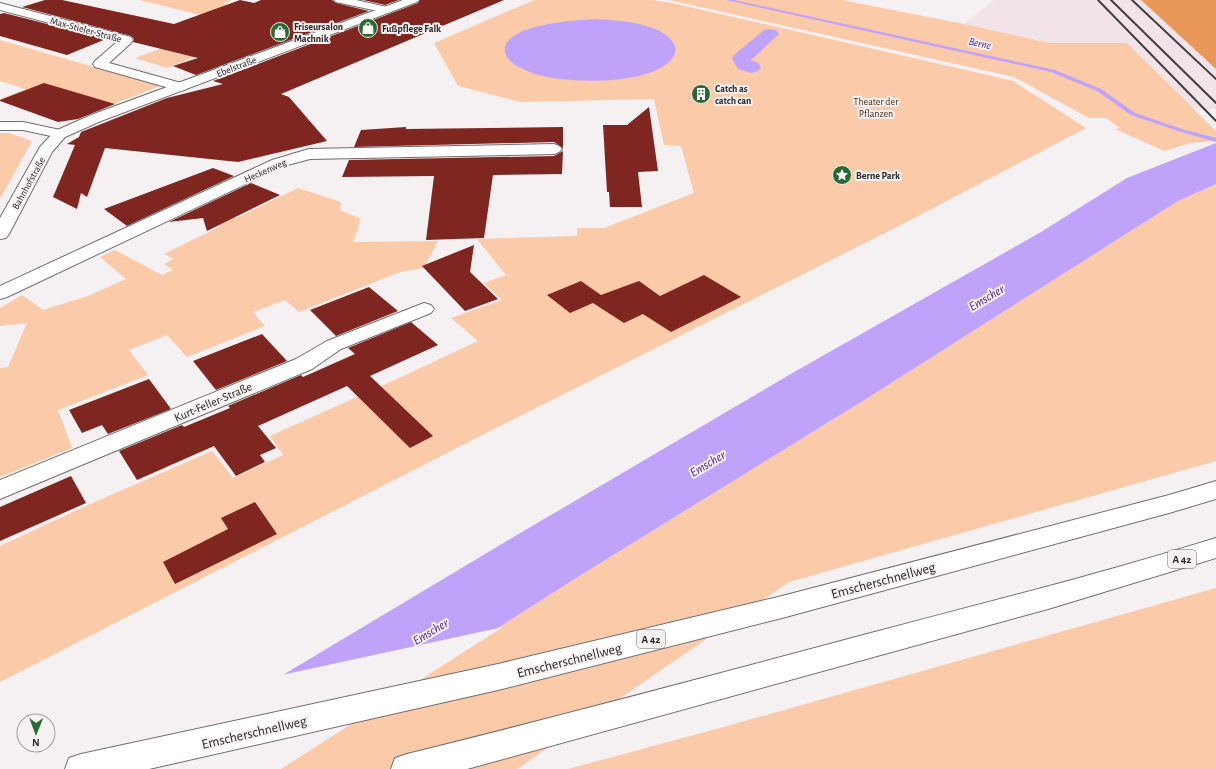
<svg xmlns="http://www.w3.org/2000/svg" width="1216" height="769" viewBox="0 0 1216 769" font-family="'Alegreya Sans',sans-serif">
	<rect width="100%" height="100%" fill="#f5f0f1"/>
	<path fill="#f1e3e7" d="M 994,0 L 1141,0 L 1216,69 L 1216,109 L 1192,109 L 1127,43 L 1049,43 L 964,24 Z"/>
	<path fill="#fbcaa8" d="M 139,0 L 232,0 L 223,4 L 251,10 L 228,44 L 167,68 L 135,58 L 234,23 Z
		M 534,0 L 652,0 L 672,3 L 1001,78 L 1013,81 L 1086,128 L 897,227 L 482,435 L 0,682 L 0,546 L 88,505 L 212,451 L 233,478 L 283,455 L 270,436 L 399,378 L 478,341 L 451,318 L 502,300 L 484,283 L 506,275 L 477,239 L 577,236 L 577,228 L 604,228 L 694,193 L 681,146 L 664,145 L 654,99 L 521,102 L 458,86 L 434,43 Z
		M 669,0 L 842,0 L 964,24 L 1049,43 L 1127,43 L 1216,131 L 1216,141 L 1190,143 L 1164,151 L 1115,129 L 1120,128 L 1106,118 L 1089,118 L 1014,77 Z
		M 0,40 L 160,86 L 93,112 L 30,109 L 0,99 L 26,89 L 0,81 Z
		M 0,133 L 9,133 L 32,141 L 0,199 Z
		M 1216,184 L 1216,461 L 789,582 L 517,769 L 278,769 L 576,578 L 866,399 L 1178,201 Z
		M 298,188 L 341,202 L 340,210 L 361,219 L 353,242 L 438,241 L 424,268 L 400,272 L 299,312 L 285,300 L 253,312 L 265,326 L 187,357 L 167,335 L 129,350 L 148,375 L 58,410 L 72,448 L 0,477 L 0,368 L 8,367 L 27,323 L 0,326 L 0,308 L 22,295 L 43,310 L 88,296 L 126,279 L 100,257 L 115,250 L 162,275 L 173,270 L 164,264 L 174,259 L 164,254 L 221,226 L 195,213 L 210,205 L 236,218 Z
		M 1216,588 L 1216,769 L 568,769 L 720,728 Z"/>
	<path fill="#ea985a" d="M 1141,0 L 1216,0 L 1216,69 Z"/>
	<path fill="#bfa3fb" d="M 596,19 C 616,20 664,23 674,44 C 677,50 675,56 670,61 C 645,86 564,84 532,73 C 523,69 506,63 505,51 C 502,24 578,20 596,19 Z
		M 1216,143 L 1216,184 L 1178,201 L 866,399 L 576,578 L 278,769 L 126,769 L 500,545 L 789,375 L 1041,232 L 1127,178 Z"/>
	<path fill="#f5f0f1" d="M 503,627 L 281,769 L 124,769 L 277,676 Z"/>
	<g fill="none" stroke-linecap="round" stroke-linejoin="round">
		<path fill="#bfa3fb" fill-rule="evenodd" d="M 726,0 L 734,0 L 1055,70 L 1101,89 L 1135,113 L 1182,129 L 1216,138 L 1216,142 L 1178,131 L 1131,115 L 1097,91 L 1051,72 Z"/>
		<path fill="#bfa3fb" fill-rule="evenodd" d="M 770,29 L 776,30 L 779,34 L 751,60 L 758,63 L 761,67 L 758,71 L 751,73 L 738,69 L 732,59 L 734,55 L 764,30 Z"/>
	</g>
	<path fill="#802621" d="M 45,0 L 62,0 L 174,24 L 240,0 L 254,3 L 261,0 L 332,0 L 336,3 L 369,11 L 196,75 L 173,66 L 198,58 L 133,42 L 134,39 L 131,36 L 22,7 Z
		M 363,0 L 399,0 L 385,5 Z
		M 420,0 L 504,0 L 281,94 L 289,97 L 327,141 L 238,162 L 105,148 L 87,197 L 81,193 L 77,209 L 53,197 L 75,145 L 67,144 L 79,137 L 81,132 L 167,98 L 223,84 L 213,81 L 418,3 Z
		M 4,13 L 106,39 L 67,55 L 0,36 L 0,14 Z
		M 44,83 L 115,104 L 78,119 L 58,122 L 0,101 L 0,100 Z
		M 649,107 L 658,171 L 638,172 L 642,207 L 610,207 L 609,192 L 607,192 L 603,125 L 627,125 Z
		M 406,127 L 406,129 L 563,127 L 563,148 L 554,142 L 354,147 L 361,130 Z
		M 563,151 L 562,174 L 493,175 L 484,238 L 426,240 L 434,176 L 342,177 L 349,160 L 554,156 Z
		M 213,168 L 234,176 L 127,226 L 104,209 Z
		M 251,183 L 280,195 L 207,231 L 203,218 L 169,222 Z
		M 474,245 L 470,272 L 498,299 L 465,311 L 422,266 Z
		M 704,275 L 741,297 L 671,332 L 643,314 L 624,323 L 593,303 L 570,313 L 547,295 L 581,281 L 601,295 L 639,281 L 660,296 Z
		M 369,287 L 398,311 L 336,336 L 310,310 Z
		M 411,322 L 438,345 L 370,376 L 433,436 L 410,448 L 347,386 L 258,426 L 276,448 L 260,455 L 265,462 L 236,476 L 214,446 L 137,480 L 119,451 L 182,425 L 184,427 L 230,408 L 228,406 L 301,375 L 303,377 L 355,354 L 348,348 Z
		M 262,334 L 287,361 L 216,390 L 193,361 Z
		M 149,379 L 171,409 L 108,434 L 102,425 L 82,433 L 69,410 Z
		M 71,476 L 86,503 L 0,541 L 0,507 Z
		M 255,502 L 277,534 L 175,584 L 163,562 L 228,529 L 221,518 Z"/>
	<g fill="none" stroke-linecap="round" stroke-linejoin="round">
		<g stroke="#726d6e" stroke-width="2">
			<path id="street" d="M 334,0 L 356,0 L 391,8 L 393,10 L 391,12 L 387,13 L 336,2 Z
				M 0,3 L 131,37 L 133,40 L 131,43 L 109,63 L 185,84 L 187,87 L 185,90 L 180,91 L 95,67 L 93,64 L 95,61 L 118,41 L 0,10 Z
				M 0,122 L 23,122 L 65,131 L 67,134 L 65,137 L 60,138 L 23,130 L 0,130 Z
				M 554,144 L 559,146 L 562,149 L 559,152 L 554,154 L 310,159 L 284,166 L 7,297 L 0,299 L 0,286 L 272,160 L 309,149 Z
				M 424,303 L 431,305 L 434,309 L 431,313 L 341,349 L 312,369 L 0,499 L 0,480 L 296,359 L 327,341 Z"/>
		</g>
		<g stroke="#726d6e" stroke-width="2">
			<path id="secondary" d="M 403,0 L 419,0 L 417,2 L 101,121 L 65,137 L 52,152 L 9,234 L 6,238 L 0,239 L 0,218 L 40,147 L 55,131 L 91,115 Z"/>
		</g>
		<g stroke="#726d6e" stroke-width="2">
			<path id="highway" d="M 1216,481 L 1216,499 L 1169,513 L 782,618 L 498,690 L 149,769 L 65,769 L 69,758 L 81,754 L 498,664 L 782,596 L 1169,495 Z
				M 1216,538 L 1216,558 L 1048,609 L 467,769 L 391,769 L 395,758 L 407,754 C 561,716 714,675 867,634 C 984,603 1101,574 1216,538 Z"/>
		</g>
		<use href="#street" fill="#fff" fill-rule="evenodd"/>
		<use href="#secondary" fill="#fff" fill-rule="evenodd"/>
		<use href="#highway" fill="#fff" fill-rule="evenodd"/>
		<path stroke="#403e3f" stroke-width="2" d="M 1098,0 L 1216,121
			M 1111,0 L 1216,103
			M 1132,0 L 1216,79"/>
	</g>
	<defs>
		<g id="shop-disc" transform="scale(1)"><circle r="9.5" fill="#296932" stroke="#f5f0f1"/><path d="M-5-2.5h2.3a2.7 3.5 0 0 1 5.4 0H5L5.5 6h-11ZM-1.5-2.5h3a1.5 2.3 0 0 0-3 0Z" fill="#fff"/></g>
		<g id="building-disc" transform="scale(1)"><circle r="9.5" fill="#296932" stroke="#f5f0f1"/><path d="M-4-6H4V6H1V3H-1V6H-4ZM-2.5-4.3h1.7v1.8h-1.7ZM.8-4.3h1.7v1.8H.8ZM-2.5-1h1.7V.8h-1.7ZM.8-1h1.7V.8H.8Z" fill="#fff"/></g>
		<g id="sight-disc" transform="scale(1)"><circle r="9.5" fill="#296932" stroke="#f5f0f1"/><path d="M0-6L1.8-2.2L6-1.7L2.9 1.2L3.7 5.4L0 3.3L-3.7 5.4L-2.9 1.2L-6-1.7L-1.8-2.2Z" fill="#fff"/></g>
	</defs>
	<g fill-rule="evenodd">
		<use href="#shop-disc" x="368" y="28"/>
		<use href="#shop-disc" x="280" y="32"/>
		<use href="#building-disc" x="701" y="94"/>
		<use href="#sight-disc" x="842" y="175"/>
	</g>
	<g text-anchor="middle" stroke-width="4" stroke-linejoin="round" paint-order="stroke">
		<g font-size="10" font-weight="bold" fill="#282627" stroke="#f5f0f1" text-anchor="start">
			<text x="294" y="30">Friseursalon<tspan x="294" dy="12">Machnik</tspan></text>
			<text x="382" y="32">Fußpflege Falk</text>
			<text x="715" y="92">Catch as<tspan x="715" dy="12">catch can</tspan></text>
			<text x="856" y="179">Berne Park</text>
		</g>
		<g font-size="10" fill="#282627" stroke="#f5f0f1">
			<text transform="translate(86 29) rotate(15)" y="4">Max-Stieler-Straße</text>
			<text transform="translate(236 66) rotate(-21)" y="4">Ebelstraße</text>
			<text transform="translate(265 170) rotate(-24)" y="4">Heckenweg</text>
			<text transform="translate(28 183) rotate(-61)" y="4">Bahnhofstraße</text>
		</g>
		<g font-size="10" fill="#4b2a10" stroke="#f5f0f1">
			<text x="876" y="105">Theater der<tspan x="876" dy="12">Pflanzen</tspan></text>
		</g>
		<g font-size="11" font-style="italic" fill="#4e2488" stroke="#f5f0f1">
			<text transform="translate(980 43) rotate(12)" y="4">Berne</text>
		</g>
		<g fill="#f5f0f1" stroke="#666364" stroke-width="1">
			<rect x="1168" y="550" width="28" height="18" rx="3"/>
			<rect x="637" y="630" width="28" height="18" rx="3"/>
		</g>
		<g font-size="11" font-weight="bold" fill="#282627">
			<text x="1182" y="563">A 42</text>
			<text x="651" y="643">A 42</text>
		</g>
		<g font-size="12" fill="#282627" stroke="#f5f0f1">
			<text transform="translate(213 402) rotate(-23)" y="4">Kurt-Feller-Straße</text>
		</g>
		<g font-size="13" font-style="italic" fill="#4e2488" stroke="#f5f0f1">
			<text transform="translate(986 297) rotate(-31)" y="5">Emscher</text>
			<text transform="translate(707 463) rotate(-31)" y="5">Emscher</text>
			<text transform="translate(430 631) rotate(-31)" y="5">Emscher</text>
		</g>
		<g font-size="14" fill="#282627" stroke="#f5f0f1">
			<text transform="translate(883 580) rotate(-15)" y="5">Emscherschnellweg</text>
			<text transform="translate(569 660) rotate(-14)" y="5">Emscherschnellweg</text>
			<text transform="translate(254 732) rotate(-13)" y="5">Emscherschnellweg</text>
		</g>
	</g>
	<g transform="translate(36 733) rotate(181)"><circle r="19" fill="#f5f0f1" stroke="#a39fa0"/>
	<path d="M0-3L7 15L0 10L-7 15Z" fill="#296932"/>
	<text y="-6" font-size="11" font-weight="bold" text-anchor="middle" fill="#282627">N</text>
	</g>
</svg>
